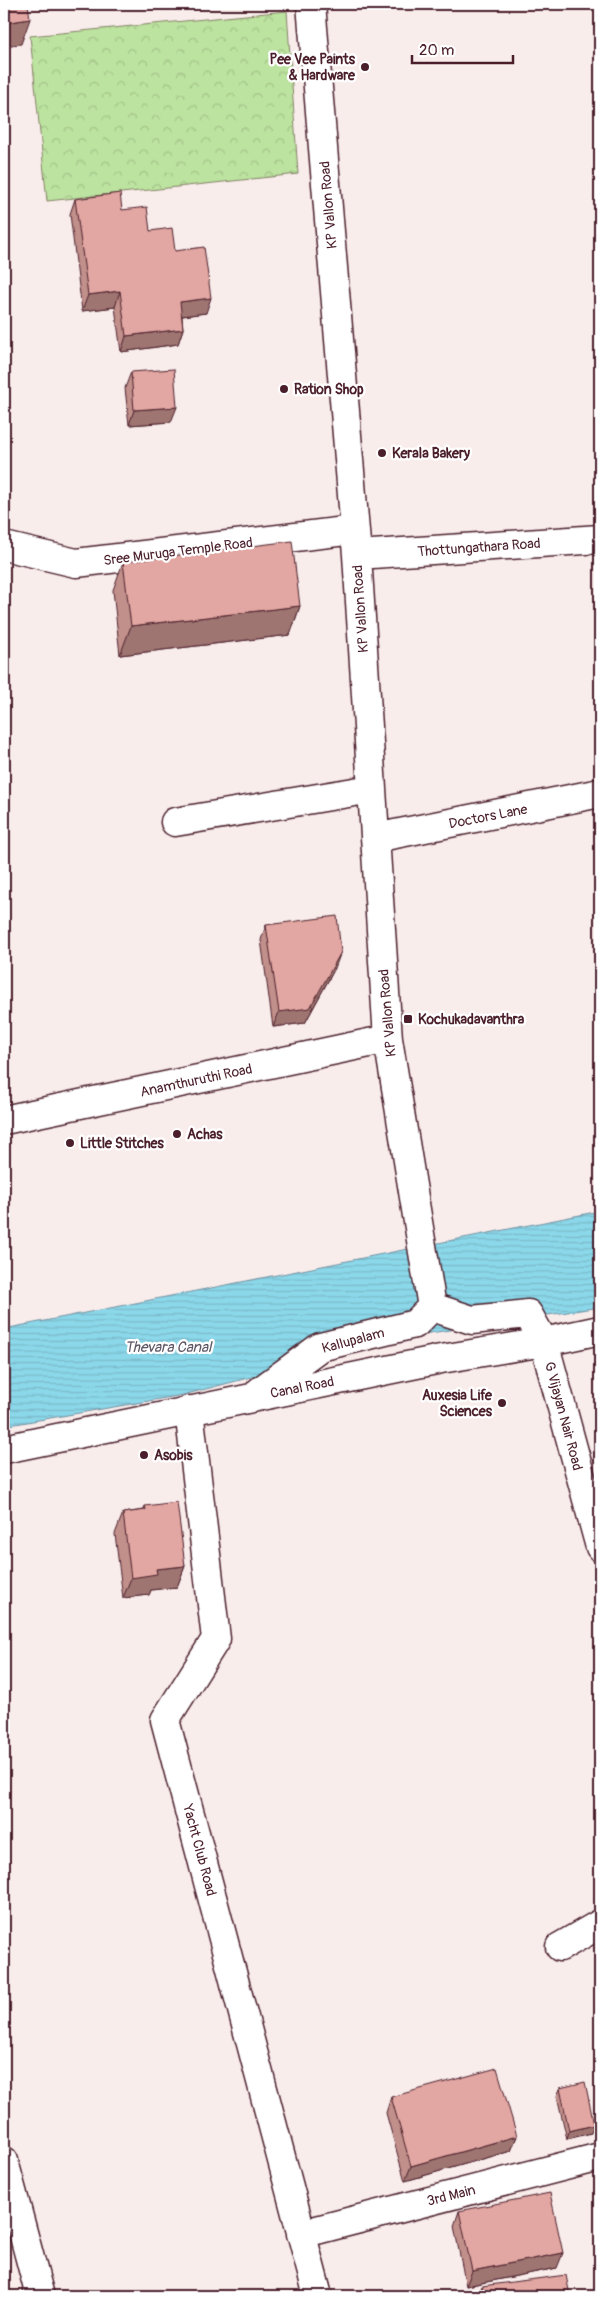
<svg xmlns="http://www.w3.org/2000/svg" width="604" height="2300" viewBox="0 0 604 2300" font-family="Pangolin,sans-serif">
	<defs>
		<pattern id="forest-crowns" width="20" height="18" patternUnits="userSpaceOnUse" patternTransform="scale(1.25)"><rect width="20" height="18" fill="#bce39f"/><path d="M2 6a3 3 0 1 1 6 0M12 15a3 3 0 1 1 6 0" fill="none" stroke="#a3c289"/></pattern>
		<pattern id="water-rules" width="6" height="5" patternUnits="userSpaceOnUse" patternTransform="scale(1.25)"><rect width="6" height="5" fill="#8bd8ea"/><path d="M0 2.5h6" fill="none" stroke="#79b9c9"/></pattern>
	</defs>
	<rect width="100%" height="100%" fill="#f9edec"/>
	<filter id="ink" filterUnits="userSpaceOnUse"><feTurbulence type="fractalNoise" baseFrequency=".02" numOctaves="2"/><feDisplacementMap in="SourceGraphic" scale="10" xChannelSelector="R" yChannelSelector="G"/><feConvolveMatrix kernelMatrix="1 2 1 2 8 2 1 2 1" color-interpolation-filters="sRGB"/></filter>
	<g filter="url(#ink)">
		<path fill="url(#forest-crowns)" stroke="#838165" d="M 287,11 L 298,174 L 47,201 L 30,36 Z"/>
		<path fill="url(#water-rules)" stroke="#718e9e" d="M 600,1211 L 600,1307 L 404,1337 L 183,1395 L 4,1426 L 4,1329 Z"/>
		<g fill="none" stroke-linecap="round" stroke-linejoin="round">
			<g stroke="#4a1f2b" stroke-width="31">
				<path id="minor" d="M 311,4 L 357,555 L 388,1039 L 432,1307
					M 4,546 L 76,563 L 354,530
					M 357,555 L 600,539
					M 175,822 L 372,789
					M 375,838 L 600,793
					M 4,1120 L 388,1039
					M 432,1307 L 472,1320 L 528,1314 L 544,1342 L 600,1547
					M 260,1391 L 320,1347 L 415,1324 L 432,1307
					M 189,1410 L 216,1639 L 165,1720 L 318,2296
					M 4,1449 L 441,1359 L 544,1342 L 600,1330
					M 560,1947 L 600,1924
					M 4,2161 L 40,2296
					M 301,2234 L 600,2157"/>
			</g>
			<use href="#minor" stroke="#fff" stroke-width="28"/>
		</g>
		<path fill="#c2908b" stroke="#4a1f2b" d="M 75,199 L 122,210 L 150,231 L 175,251 L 206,313 L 182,316 L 183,329 L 178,344 L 121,352 L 115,307 L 82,311 L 70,214 Z
			M 131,372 L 171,422 L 129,425 L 125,388 Z
			M 123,562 L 300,606 L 290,635 L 120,655 L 113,590 Z
			M 266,925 L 335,968 L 305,1023 L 273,1027 L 261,940 Z
			M 145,1506 L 185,1566 L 177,1587 L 151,1590 L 149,1595 L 123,1598 L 115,1534 L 123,1513 L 144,1510 Z
			M 560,2088 L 591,2133 L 567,2139 L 557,2096 Z
			M 391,2097 L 517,2136 L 511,2151 L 405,2181 L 386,2113 Z
			M 459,2211 L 557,2268 L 466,2286 L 454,2226 Z
			M 482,2286 L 570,2296 L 478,2296 Z"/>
		<path fill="#9e7571" stroke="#4a1f2b" d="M 30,19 L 21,44 L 4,46 L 4,23 Z
			M 120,291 L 115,307 L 82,311 L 88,295 Z
			M 211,298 L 206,313 L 174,317 L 180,302 Z
			M 183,329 L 178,344 L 121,352 L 126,336 Z
			M 177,407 L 171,422 L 129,425 L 134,410 Z
			M 300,606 L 290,635 L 120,655 L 131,626 Z
			M 341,952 L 335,968 L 305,1023 L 273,1027 L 279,1012 Z
			M 185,1566 L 177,1587 L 151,1590 L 149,1595 L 123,1598 L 131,1578 L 156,1569 Z
			M 594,2125 L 591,2133 L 567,2139 L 569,2131 Z
			M 517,2136 L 511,2151 L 405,2181 L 411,2166 Z
			M 563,2253 L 557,2268 L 466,2286 L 472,2271 Z"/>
		<path fill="#e2a7a2" stroke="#4a1f2b" d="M 4,4 L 28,4 L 30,19 L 4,23 Z
			M 120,193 L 122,210 L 147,207 L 150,231 L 172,228 L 175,251 L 204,247 L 211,298 L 180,302 L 183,329 L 126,336 L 120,291 L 88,295 L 75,199 Z
			M 174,369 L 177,407 L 134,410 L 131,372 Z
			M 292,541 L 300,606 L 131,626 L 123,562 Z
			M 337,916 L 341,952 L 310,1008 L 279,1012 L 266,925 Z
			M 177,1502 L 185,1566 L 156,1569 L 157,1574 L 131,1578 L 123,1513 L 146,1510 L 145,1506 Z
			M 497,2068 L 517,2136 L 411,2166 L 391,2097 Z
			M 585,2082 L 594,2125 L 569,2131 L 560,2088 Z
			M 550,2193 L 563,2253 L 472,2271 L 459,2211 Z
			M 566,2275 L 570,2296 L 483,2296 L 482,2286 Z"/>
	</g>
	<g fill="#4a1f2b" stroke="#fff" stroke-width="2">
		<circle cx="365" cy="67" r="5"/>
		<circle cx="284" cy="389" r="5"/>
		<circle cx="382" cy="453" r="5"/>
		<rect x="403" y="1014" width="10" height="10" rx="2.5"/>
		<circle cx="177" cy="1134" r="5"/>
		<circle cx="70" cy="1143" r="5"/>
		<circle cx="502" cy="1403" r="5"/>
		<circle cx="144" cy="1455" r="5"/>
	</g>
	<g text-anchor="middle" stroke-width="4.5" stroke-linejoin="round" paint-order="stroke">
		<g font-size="14" font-weight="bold" fill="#4a1f2b" stroke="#fff" text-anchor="start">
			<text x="355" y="64" text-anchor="end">Pee Vee Paints<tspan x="355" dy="16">&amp; Hardware</tspan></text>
			<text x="294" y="394">Ration Shop</text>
			<text x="392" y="458">Kerala Bakery</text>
			<text x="418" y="1024">Kochukadavanthra</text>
			<text x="187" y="1139">Achas</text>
			<text x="80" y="1148">Little Stitches</text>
			<text x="492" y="1400" text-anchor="end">Auxesia Life<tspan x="492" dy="16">Sciences</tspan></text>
			<text x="154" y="1460">Asobis</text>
		</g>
		<g font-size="14" fill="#4a1f2b" stroke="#fff">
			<text transform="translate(328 205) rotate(-95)" y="5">KP Vallon Road</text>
			<text transform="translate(479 547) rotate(-4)" y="5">Thottungathara Road</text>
			<text transform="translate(178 551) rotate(-7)" y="5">Sree Muruga Temple Road</text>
			<text transform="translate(360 609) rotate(-94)" y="5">KP Vallon Road</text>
			<text transform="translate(488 816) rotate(-11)" y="5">Doctors Lane</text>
			<text transform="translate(387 1013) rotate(-95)" y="5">KP Vallon Road</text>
			<text transform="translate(196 1080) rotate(-12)" y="5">Anamthuruthi Road</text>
			<text transform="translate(353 1340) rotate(-15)" y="5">Kallupalam</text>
			<text transform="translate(302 1387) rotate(-11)" y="5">Canal Road</text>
			<text transform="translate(564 1416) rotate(75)" y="5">G Vijayan Nair Road</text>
			<text transform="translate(200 1850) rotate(75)" y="5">Yacht Club Road</text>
			<text transform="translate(451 2195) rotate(-14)" y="5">3rd Main</text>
		</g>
		<g font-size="15" font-style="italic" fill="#5e5664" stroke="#fff">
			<text x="168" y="1352">Thevara Canal</text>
		</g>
	</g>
	<rect width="604" height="2300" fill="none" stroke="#fff" stroke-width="20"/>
	<rect x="10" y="10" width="584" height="2280" fill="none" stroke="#4a1f2b" stroke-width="2" filter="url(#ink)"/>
	<path d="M412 55v8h101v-8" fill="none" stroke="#4a1f2b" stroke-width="2.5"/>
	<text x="419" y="55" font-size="15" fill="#4a1f2b" stroke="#ffffff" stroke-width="4" paint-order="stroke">20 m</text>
</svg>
